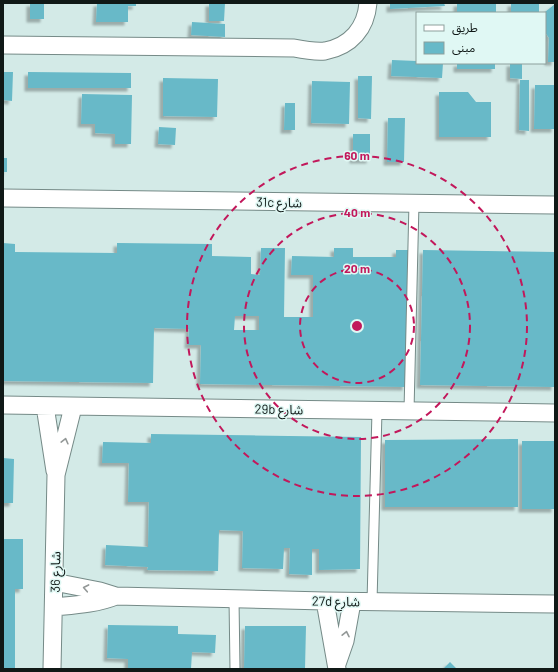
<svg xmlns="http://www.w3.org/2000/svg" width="558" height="672" viewBox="0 0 558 672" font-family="Barlow,'Noto Sans Arabic',sans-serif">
	<defs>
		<filter id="shadow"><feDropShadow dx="-3.5" dy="3.5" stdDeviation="1" flood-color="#0004"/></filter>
	</defs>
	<rect width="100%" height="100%" fill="#d3eae7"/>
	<path fill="#67b9c8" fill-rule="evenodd" filter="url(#shadow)" d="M 30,3 L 44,3 L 44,19 L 30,19 Z
		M 97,3 L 136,3 L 136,6 L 128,6 L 128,22 L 96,22 Z
		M 209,3 L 225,3 L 224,21 L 209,21 Z
		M 390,3 L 444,3 L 445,6 L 390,9 Z
		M 457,3 L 496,3 L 496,13 L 457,13 Z
		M 511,3 L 539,3 L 539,13 L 511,13 Z
		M 555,4 L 555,62 L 548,62 L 549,38 L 545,32 L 545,12 Z
		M 192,22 L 225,24 L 225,37 L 191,35 Z
		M 392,60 L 417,61 L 417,63 L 443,63 L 442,78 L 391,76 Z
		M 457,63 L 495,63 L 495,69 L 457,69 Z
		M 510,63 L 522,63 L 522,79 L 510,78 Z
		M 3,72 L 13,72 L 12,101 L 3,100 Z
		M 28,72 L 131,73 L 131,88 L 28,88 Z
		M 358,76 L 372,76 L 371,119 L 358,118 Z
		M 163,78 L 218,79 L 217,117 L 163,116 Z
		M 520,80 L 529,80 L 529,131 L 519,130 Z
		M 312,81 L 350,82 L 349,124 L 311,123 Z
		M 535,85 L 555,85 L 555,129 L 534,129 Z
		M 439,92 L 468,92 L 476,102 L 491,102 L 491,137 L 439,137 Z
		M 82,94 L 132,95 L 131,144 L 115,144 L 115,134 L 95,133 L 95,124 L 81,124 Z
		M 285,103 L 295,103 L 295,130 L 284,130 Z
		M 388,118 L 405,118 L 404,162 L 387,162 Z
		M 159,127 L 176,128 L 175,145 L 158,144 Z
		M 353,134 L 370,134 L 370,160 L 353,160 Z
		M 3,158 L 7,158 L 7,172 L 3,172 Z
		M 3,243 L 15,244 L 15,252 L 117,253 L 117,243 L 212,244 L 212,256 L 251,257 L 251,274 L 260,275 L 261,248 L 285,248 L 284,317 L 313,317 L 313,275 L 291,275 L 292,256 L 334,257 L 334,248 L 353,248 L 353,257 L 396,257 L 396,250 L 408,250 L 406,387 L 200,384 L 201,345 L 188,345 L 189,329 L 154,328 L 153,383 L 3,381 ZM 235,316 L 259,316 L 259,330 L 234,330 Z
		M 423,250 L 555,252 L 555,387 L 420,385 Z
		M 151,434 L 361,437 L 360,569 L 319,570 L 319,549 L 312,549 L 312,575 L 289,574 L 290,548 L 284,548 L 283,569 L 242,568 L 243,531 L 219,530 L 218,571 L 147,570 L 148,567 L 105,565 L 106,545 L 148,547 L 149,502 L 128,502 L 129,463 L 102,463 L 103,442 L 151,443 Z
		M 518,439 L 518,507 L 385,507 L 385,440 Z
		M 522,441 L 555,441 L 555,509 L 522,509 Z
		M 3,458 L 14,459 L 13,503 L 3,503 Z
		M 3,539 L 23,539 L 23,589 L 15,589 L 15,669 L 3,669 Z
		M 108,625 L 178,626 L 178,634 L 216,635 L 215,653 L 192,652 L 191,669 L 128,669 L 128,659 L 107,658 Z
		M 245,626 L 306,626 L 305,669 L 244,669 Z
		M 450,662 L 457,669 L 443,669 Z"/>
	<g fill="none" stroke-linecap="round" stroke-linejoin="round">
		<g stroke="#758a87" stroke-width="11">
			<path id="lane" d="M 409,411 L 414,203
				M 234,599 L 235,669
				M 372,602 L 377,411"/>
		</g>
		<g stroke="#758a87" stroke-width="19">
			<path id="street" d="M 3,45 L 294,48 C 304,50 315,52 325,51 C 351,46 366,28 368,3
				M 3,198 L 555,205
				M 3,405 L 555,413
				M 45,406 L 55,471
				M 54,582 L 100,591 L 116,596 L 325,601 L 555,604
				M 325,601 L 337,669
				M 54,607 C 75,605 96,604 116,596
				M 337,664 L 345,641 L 352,602
				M 52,669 L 56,475 L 73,407"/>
		</g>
		<use href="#lane" stroke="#fff" stroke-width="9"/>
		<use href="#street" stroke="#fff" stroke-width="17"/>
	</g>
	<defs><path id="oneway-chevron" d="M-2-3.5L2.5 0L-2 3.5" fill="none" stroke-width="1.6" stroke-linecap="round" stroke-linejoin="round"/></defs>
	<g stroke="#939897">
		<use href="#oneway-chevron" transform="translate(65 441) rotate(-76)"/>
		<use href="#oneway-chevron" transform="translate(86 588) rotate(-169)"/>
		<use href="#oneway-chevron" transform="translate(346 634) rotate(-78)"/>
	</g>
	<g fill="none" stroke="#c2185b" stroke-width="2" stroke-dasharray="7 5">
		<circle cx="357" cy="326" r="57"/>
		<circle cx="357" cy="326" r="113"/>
		<circle cx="357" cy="326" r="170"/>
	</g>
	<g text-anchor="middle" stroke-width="3" stroke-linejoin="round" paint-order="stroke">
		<g font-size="13" fill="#101917" stroke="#e0f8f4">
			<text transform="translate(279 202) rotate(1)" y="5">31c شارع</text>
			<text transform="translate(279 409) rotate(1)" y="5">29b شارع</text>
			<text transform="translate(55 572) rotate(-89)" y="5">شارع 36</text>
			<text transform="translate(336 601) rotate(1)" y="5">27d شارع</text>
		</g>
	</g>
	<circle cx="357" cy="326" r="6" fill="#c2185b" stroke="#e0f8f4" stroke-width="2"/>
	<g font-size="12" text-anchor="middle" font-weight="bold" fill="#c2185b" stroke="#e0f8f4" stroke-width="3" stroke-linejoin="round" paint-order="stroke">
		<text x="357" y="160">60 m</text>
		<text x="357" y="217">40 m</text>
		<text x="357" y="273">20 m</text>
	</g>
	<rect width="558" height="672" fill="none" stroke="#101917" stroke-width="8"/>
	<rect x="416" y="12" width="130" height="52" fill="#e0f8f4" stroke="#8d9f9c"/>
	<rect x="424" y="25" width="20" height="6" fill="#ffffff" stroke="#8d9f9c"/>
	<text x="452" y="32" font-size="12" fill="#101917">طريق</text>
	<rect x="424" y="42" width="20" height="12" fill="#67b9c8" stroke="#8d9f9c"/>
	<text x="452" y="52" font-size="12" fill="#101917">مبنى</text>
</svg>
